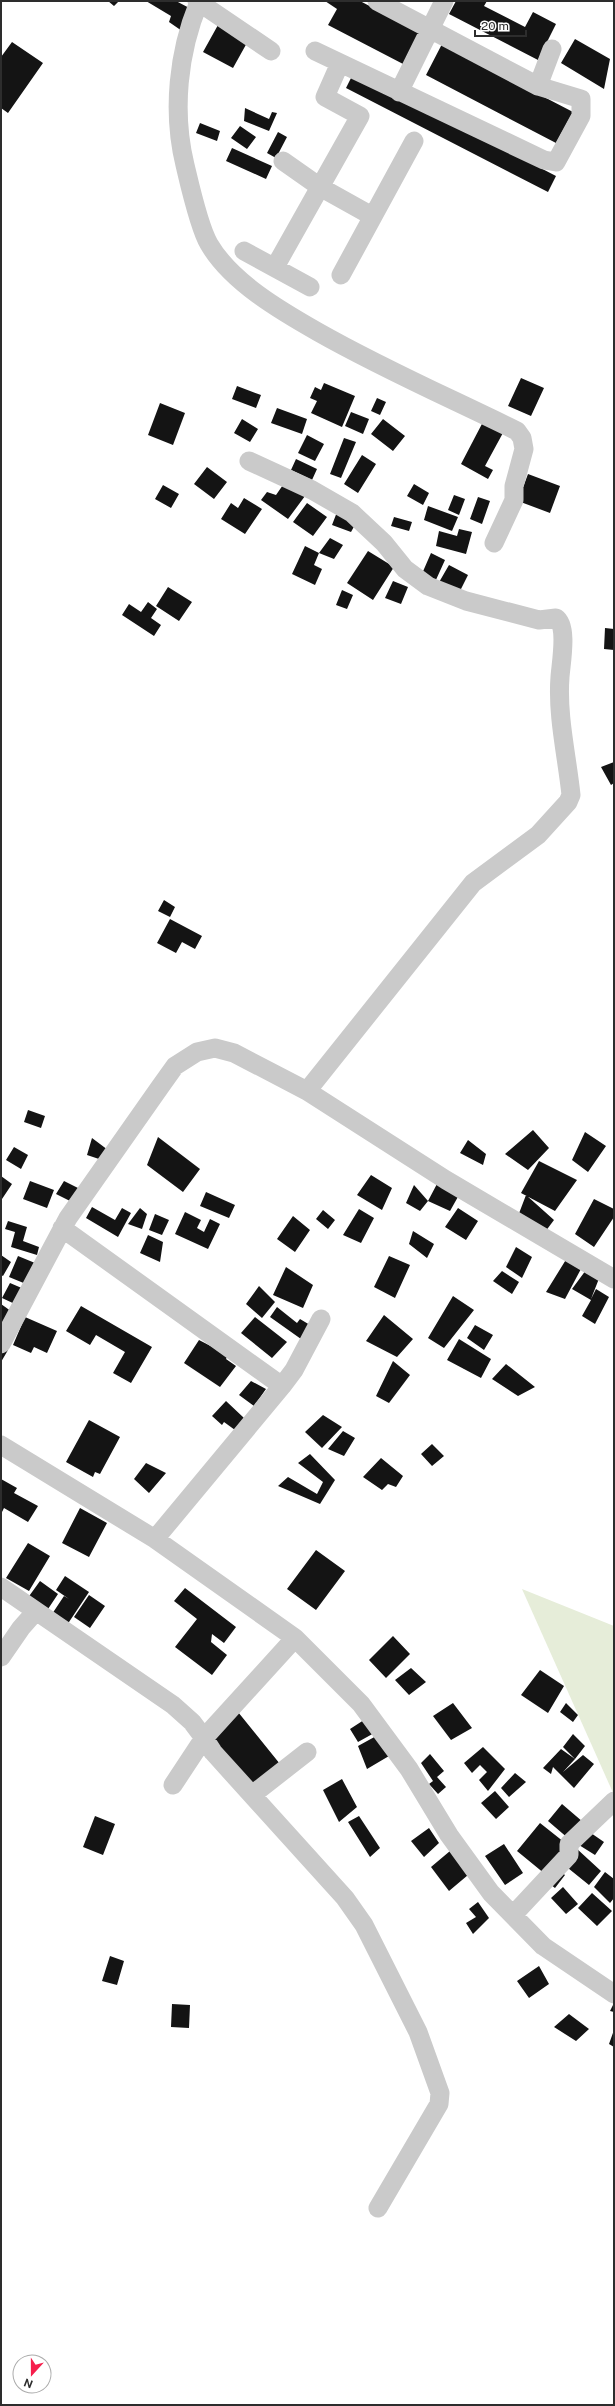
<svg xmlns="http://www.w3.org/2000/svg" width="615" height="2406" viewBox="0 0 615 2406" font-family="'Public Sans',sans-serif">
	<rect width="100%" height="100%" fill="#fff"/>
	<path fill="#e6edd9" d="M 522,1589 L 614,1626 L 614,1795 Z"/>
	<path fill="#141414" d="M 108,1 L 119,1 L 114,6 Z
		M 146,1 L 176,1 L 195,11 L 182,31 L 169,22 L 171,16 Z
		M 325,1 L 360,1 L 421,33 L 405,65 L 328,25 L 337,9 Z
		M 456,1 L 487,1 L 484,6 L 525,27 L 533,12 L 556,24 L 538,60 L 449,14 Z
		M 218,25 L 248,41 L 233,68 L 203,52 Z
		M 575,39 L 610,59 L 604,89 L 561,63 Z
		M 12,42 L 43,63 L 8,113 L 1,108 L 1,57 Z
		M 442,44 L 573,112 L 556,143 L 426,75 Z
		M 354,72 L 556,176 L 548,192 L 346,88 Z
		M 245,108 L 269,119 L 272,112 L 277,113 L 269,131 L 244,121 Z
		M 200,123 L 220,131 L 217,141 L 196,133 Z
		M 240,126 L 256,137 L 247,149 L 231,138 Z
		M 278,132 L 287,137 L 276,158 L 267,153 Z
		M 232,148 L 272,166 L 266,179 L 226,161 Z
		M 521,378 L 544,388 L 531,416 L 508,406 Z
		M 324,383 L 355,396 L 342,427 L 311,413 L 317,401 L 310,398 L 315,387 L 321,390 Z
		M 237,386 L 261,395 L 256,408 L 232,399 Z
		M 377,398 L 386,402 L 380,415 L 371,411 Z
		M 160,403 L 185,413 L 173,445 L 148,435 Z
		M 277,408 L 307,419 L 302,434 L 271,423 Z
		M 351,412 L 369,419 L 363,434 L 345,426 Z
		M 242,419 L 258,429 L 250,442 L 234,433 Z
		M 383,419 L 405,436 L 393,451 L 371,434 Z
		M 484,420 L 504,431 L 485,466 L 493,470 L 488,479 L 461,464 Z
		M 307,435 L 324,444 L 315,461 L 298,453 Z
		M 344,438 L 356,442 L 341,478 L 330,474 Z
		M 362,455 L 376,464 L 358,493 L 344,484 Z
		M 296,459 L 317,469 L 312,480 L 291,470 Z
		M 207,467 L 227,482 L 214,499 L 194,484 Z
		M 528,474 L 560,486 L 550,513 L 518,501 Z
		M 285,482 L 305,496 L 288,519 L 261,500 L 267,492 L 276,495 Z
		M 414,484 L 429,493 L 423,505 L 407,496 Z
		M 163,485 L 179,494 L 171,508 L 155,499 Z
		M 454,495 L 465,499 L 459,515 L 448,510 Z
		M 478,497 L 490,501 L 482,524 L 470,519 Z
		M 244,498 L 262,509 L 245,534 L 221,519 L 231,503 L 238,508 Z
		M 307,503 L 327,517 L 313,536 L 293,522 Z
		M 428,506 L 458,517 L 452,531 L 424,520 Z
		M 337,512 L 356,523 L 351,532 L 332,525 Z
		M 394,517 L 412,522 L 409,531 L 391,526 Z
		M 459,529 L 472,532 L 466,554 L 436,546 L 439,531 L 457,536 Z
		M 330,538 L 343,545 L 334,559 L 319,553 L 314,565 L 322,569 L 315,585 L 292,574 L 305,546 L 319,553 Z
		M 368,551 L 394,567 L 373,600 L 347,583 Z
		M 431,553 L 445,560 L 435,582 L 421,576 Z
		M 449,565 L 468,575 L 458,595 L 438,584 Z
		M 393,581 L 408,587 L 401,604 L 385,598 Z
		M 168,587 L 192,602 L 179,621 L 156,606 Z
		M 342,590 L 353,595 L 347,609 L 336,605 Z
		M 148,602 L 157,609 L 151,618 L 161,625 L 154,636 L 122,615 L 129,604 L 141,612 Z
		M 605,628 L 614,629 L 614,650 L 604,649 Z
		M 614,762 L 614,783 L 611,785 L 601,767 Z
		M 164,900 L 175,907 L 170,917 L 158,911 Z
		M 170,919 L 202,936 L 195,949 L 182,942 L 176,953 L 157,943 Z
		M 28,1110 L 45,1116 L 41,1128 L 24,1122 Z
		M 533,1130 L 549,1148 L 528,1170 L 505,1154 Z
		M 585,1132 L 606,1146 L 588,1172 L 572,1160 Z
		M 158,1137 L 200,1169 L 183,1192 L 147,1165 Z
		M 92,1138 L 108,1150 L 102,1160 L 87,1155 Z
		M 468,1140 L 486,1154 L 483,1165 L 460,1153 Z
		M 14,1147 L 28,1155 L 21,1169 L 6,1160 Z
		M 539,1161 L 577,1180 L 555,1211 L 521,1193 Z
		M 371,1175 L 392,1188 L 382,1210 L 357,1195 Z
		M 1,1176 L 12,1184 L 2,1199 L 1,1198 Z
		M 30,1181 L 54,1190 L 47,1208 L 23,1199 Z
		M 64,1181 L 80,1189 L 72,1202 L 56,1194 Z
		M 438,1182 L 459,1195 L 450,1211 L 428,1201 L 420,1211 L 406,1203 L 414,1185 L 428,1201 Z
		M 206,1192 L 235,1205 L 229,1218 L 200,1206 Z
		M 526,1195 L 554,1220 L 542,1236 L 518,1216 Z
		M 594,1199 L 614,1209 L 614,1217 L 594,1247 L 575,1234 Z
		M 92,1207 L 115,1220 L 122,1208 L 131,1213 L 118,1237 L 86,1218 Z
		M 140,1208 L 147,1214 L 142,1229 L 128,1224 Z
		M 458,1208 L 478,1221 L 466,1240 L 445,1227 Z
		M 359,1209 L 374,1218 L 361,1243 L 343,1235 Z
		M 323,1210 L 335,1220 L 328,1229 L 316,1219 Z
		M 185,1212 L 201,1220 L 197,1228 L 204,1232 L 210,1219 L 220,1224 L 208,1249 L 175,1234 Z
		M 155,1214 L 169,1220 L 162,1235 L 149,1230 Z
		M 293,1216 L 310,1230 L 295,1252 L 277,1239 Z
		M 8,1221 L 27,1227 L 23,1241 L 39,1247 L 37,1255 L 11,1247 L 15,1232 L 5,1229 Z
		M 413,1231 L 434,1244 L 427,1258 L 409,1244 Z
		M 148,1235 L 163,1242 L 160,1262 L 140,1253 Z
		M 516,1247 L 532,1257 L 522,1278 L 506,1267 Z
		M 1,1255 L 11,1262 L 3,1276 L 1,1275 Z
		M 18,1256 L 35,1263 L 26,1284 L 9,1277 Z
		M 389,1256 L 410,1265 L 395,1298 L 374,1287 Z
		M 567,1258 L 582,1267 L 565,1299 L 546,1292 Z
		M 286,1267 L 313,1285 L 303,1308 L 273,1295 Z
		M 586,1270 L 600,1276 L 591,1299 L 596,1289 L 609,1297 L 595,1324 L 582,1316 L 591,1300 L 572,1289 Z
		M 502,1271 L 519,1282 L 512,1294 L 493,1281 Z
		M 10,1283 L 24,1289 L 17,1305 L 2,1298 Z
		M 259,1286 L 275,1302 L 262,1318 L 246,1304 Z
		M 453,1296 L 474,1310 L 444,1348 L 428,1338 Z
		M 1,1304 L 15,1314 L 1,1331 Z
		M 81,1306 L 152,1347 L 131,1383 L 113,1373 L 125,1352 L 96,1335 L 90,1345 L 66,1331 Z
		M 277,1307 L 297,1323 L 300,1319 L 310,1325 L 301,1339 L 270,1317 Z
		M 384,1315 L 413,1339 L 397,1357 L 366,1341 Z
		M 25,1317 L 57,1331 L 47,1353 L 34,1347 L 31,1353 L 13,1345 Z
		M 255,1317 L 287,1342 L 272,1358 L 241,1333 Z
		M 475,1325 L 493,1335 L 484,1350 L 467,1338 Z
		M 459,1339 L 491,1359 L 481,1378 L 447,1360 Z
		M 199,1340 L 228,1355 L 226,1359 L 236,1366 L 220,1387 L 184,1363 Z
		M 1,1346 L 8,1350 L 1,1362 Z
		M 393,1361 L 410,1375 L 389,1403 L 376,1396 Z
		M 506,1364 L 535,1387 L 518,1396 L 492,1379 Z
		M 251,1381 L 266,1389 L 254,1406 L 239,1395 Z
		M 226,1401 L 244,1418 L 235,1430 L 224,1422 L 222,1425 L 212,1416 Z
		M 323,1415 L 342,1427 L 322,1448 L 305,1432 Z
		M 89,1420 L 120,1437 L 100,1474 L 95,1472 L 93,1477 L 66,1462 Z
		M 343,1431 L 355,1438 L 344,1456 L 328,1449 Z
		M 432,1444 L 444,1456 L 432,1466 L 421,1454 Z
		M 310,1454 L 335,1480 L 320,1504 L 278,1486 L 288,1477 L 317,1494 L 323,1482 L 298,1463 Z
		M 381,1458 L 403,1476 L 396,1487 L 388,1484 L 382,1490 L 363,1477 Z
		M 146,1463 L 166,1473 L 149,1493 L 134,1479 Z
		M 1,1479 L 17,1488 L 14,1493 L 38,1506 L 28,1522 L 4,1508 L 1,1514 Z
		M 80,1508 L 107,1523 L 89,1557 L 62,1543 Z
		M 28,1543 L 50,1556 L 29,1591 L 6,1578 Z
		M 316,1550 L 345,1571 L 316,1610 L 287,1589 Z
		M 65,1576 L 89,1592 L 67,1625 L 52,1614 L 64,1596 L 69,1599 L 56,1590 Z
		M 40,1581 L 58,1594 L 46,1612 L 27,1599 Z
		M 185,1588 L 236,1627 L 224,1643 L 212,1634 L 211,1642 L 227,1655 L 212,1675 L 175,1647 L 197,1619 L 174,1601 Z
		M 89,1595 L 105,1606 L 90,1628 L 74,1617 Z
		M 393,1636 L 410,1654 L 386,1678 L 369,1660 Z
		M 411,1668 L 426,1682 L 409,1695 L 395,1680 Z
		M 540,1670 L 564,1686 L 548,1713 L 521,1695 Z
		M 453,1703 L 472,1728 L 451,1740 L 433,1716 Z
		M 566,1703 L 578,1715 L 573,1722 L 560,1712 Z
		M 238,1712 L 280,1764 L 251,1788 L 210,1738 Z
		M 367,1718 L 376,1732 L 358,1742 L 350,1729 Z
		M 573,1734 L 585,1746 L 575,1759 L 563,1772 L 583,1755 L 594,1764 L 574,1788 L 553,1767 L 551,1774 L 543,1768 L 561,1749 L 575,1759 L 563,1747 Z
		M 378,1735 L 389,1756 L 367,1769 L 358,1746 Z
		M 483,1747 L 505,1769 L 488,1791 L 479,1780 L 487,1772 L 480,1765 L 472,1773 L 464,1763 Z
		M 430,1754 L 444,1771 L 437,1777 L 446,1787 L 438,1794 L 429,1784 L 433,1781 L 421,1763 Z
		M 515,1773 L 526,1782 L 509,1797 L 501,1788 Z
		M 342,1779 L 357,1807 L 339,1822 L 323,1790 Z
		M 495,1791 L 509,1807 L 496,1819 L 481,1803 Z
		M 562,1804 L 583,1822 L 569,1839 L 548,1821 Z
		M 95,1816 L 115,1824 L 103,1855 L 83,1847 Z
		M 359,1816 L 380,1848 L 370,1857 L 348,1822 Z
		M 540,1823 L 569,1846 L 545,1874 L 517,1851 Z
		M 429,1828 L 439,1843 L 424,1857 L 411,1841 Z
		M 588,1831 L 604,1842 L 595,1855 L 579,1845 Z
		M 504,1844 L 523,1873 L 505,1885 L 485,1856 Z
		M 576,1848 L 601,1871 L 589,1885 L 563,1864 Z
		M 450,1851 L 468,1875 L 449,1891 L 431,1867 Z
		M 556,1868 L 565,1875 L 555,1888 L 546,1881 Z
		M 605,1872 L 614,1879 L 614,1898 L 610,1903 L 594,1887 Z
		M 563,1887 L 578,1904 L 566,1914 L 551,1898 Z
		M 592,1893 L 612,1911 L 597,1926 L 578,1908 Z
		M 478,1902 L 489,1918 L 473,1934 L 466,1923 L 476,1917 L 469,1909 Z
		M 110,1956 L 124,1961 L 117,1985 L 102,1981 Z
		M 539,1966 L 549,1984 L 529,1998 L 517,1981 Z
		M 614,2003 L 614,2012 L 610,2011 Z
		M 172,2004 L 190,2005 L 189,2028 L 171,2027 Z
		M 569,2014 L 589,2029 L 576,2041 L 554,2027 Z
		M 614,2030 L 614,2047 L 609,2044 Z"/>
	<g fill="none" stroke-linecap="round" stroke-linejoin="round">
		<path stroke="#cacaca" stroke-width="19" d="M 197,1 L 271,51
			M 199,2 C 178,52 172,112 185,165 C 190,186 199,227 209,244 C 231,282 281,311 318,332 C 383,369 450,398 517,431 L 522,438 L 524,449 L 514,486 L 514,500 L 494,543
			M 315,51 L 544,160 L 556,162 L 581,116 L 581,99 L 538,86 L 377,1
			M 538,86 L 552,49
			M 399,92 L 444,1
			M 283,161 L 320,187 L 372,216
			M 244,251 L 310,287
			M 275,267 L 360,116 L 325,97 L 340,63
			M 341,275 L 414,141
			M 249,461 L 312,490 L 352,513 L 384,543 L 405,569 L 428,586 L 466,601 L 539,620 L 556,618 C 568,626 561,663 560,677 C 557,716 567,756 571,795 L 568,802 L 538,835 L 473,883 L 307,1091
			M 62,1228 L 282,1386
			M 1,1344 L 68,1218 L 160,1087 L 175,1066 L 197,1052 L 215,1048 L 234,1053 L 307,1091 L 446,1180 L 614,1279
			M 1,1445 L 155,1539 L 295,1638 L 361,1704 L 409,1769 L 449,1835 L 491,1893 L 543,1946 L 614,1994
			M 155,1539 L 282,1386 L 294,1370 L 321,1319
			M 1,1587 L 173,1705 L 192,1722 L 204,1738 L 173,1785
			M 295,1638 L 204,1738 L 213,1752 L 345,1898 L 364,1925 L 418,2032 L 440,2093 L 439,2104 L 378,2208
			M 1,1657 L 21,1628 L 36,1611
			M 252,1795 L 307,1752
			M 513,1915 L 569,1855 L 569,1844 L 614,1801"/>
	</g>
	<rect width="615" height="2406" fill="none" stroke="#2d2d2d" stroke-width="4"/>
	<g transform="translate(32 2374) rotate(201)"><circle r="19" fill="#ffffff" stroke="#ababab"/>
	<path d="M0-3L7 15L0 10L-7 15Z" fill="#f61e4c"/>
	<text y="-6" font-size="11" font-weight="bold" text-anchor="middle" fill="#2d2d2d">N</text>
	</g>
	<path d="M475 30v6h51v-6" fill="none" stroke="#2d2d2d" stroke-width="2"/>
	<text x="481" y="30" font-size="12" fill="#2d2d2d" stroke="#ffffff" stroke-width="3" paint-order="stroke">20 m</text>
</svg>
